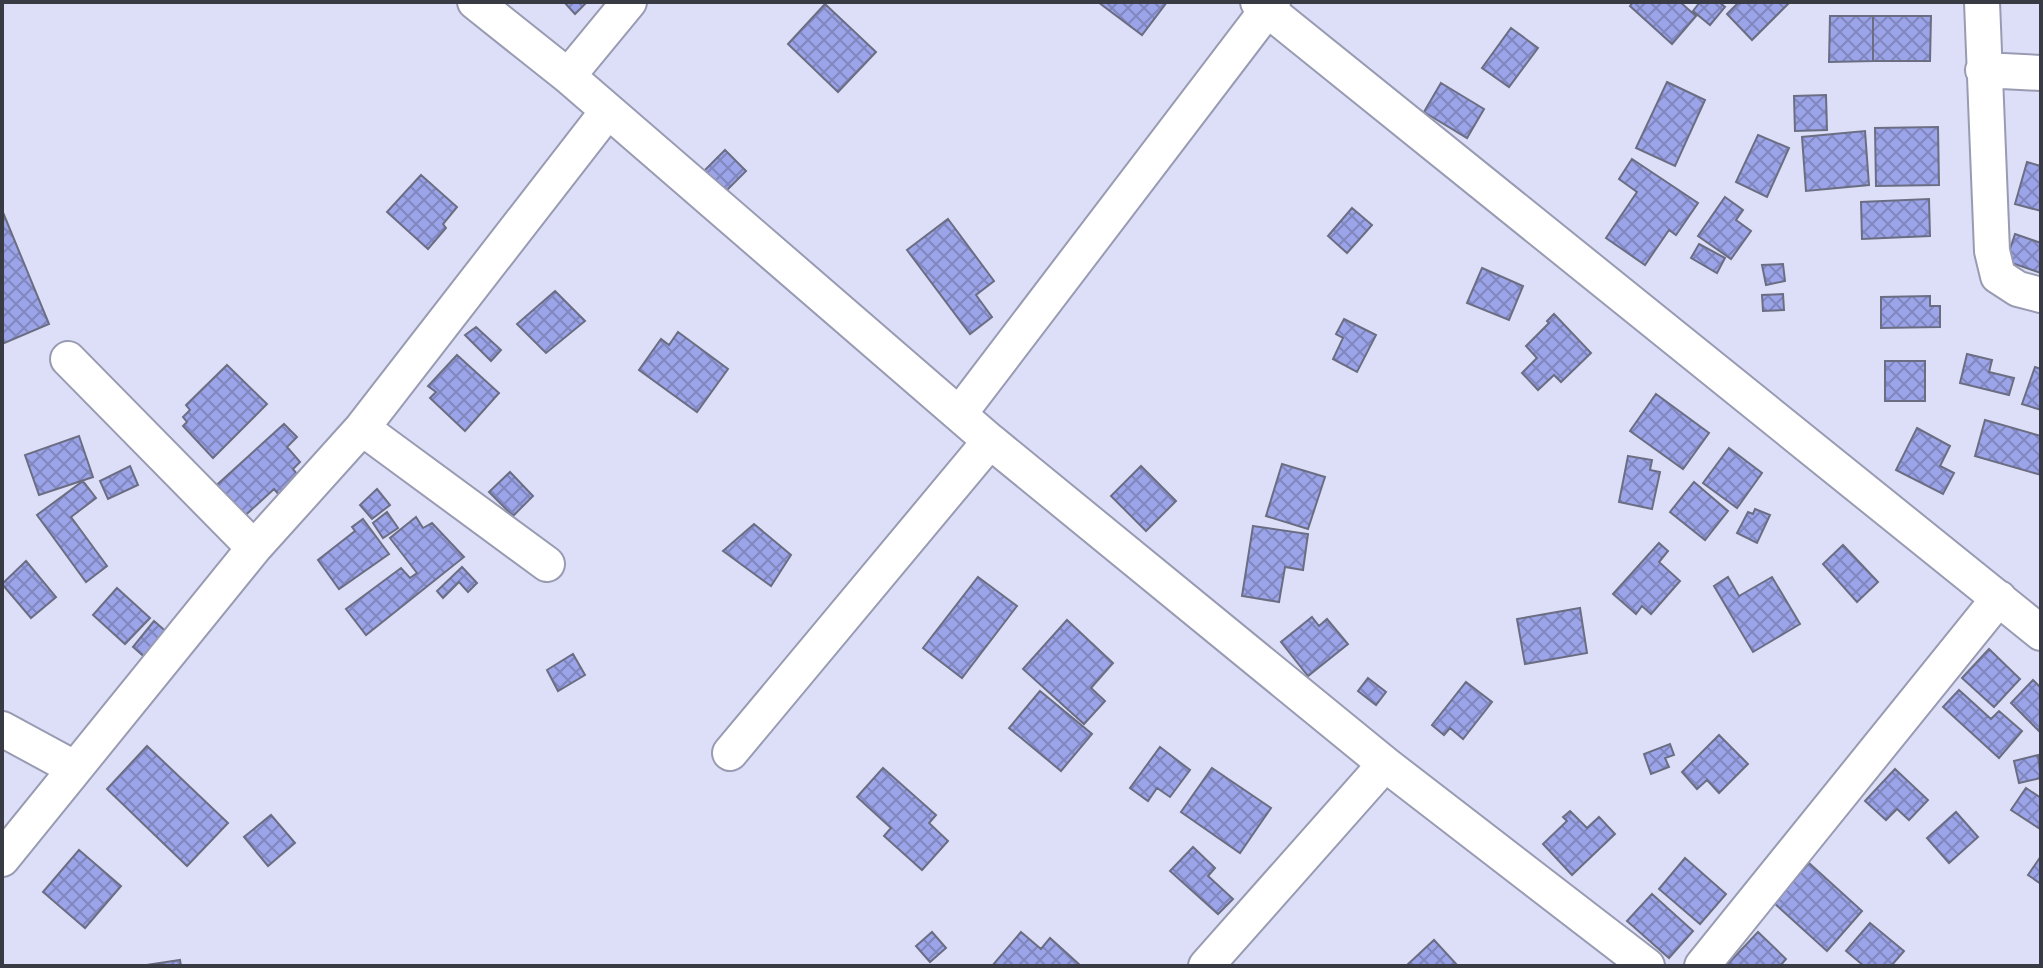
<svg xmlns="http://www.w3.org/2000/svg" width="2043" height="968" viewBox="0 0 2043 968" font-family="Overpass,sans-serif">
	<defs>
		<pattern id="building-cross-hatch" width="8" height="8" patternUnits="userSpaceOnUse" patternTransform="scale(2)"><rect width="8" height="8" fill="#9ca4e9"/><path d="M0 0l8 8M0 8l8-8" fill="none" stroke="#8087be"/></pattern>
	</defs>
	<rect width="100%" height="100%" fill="#dcdff7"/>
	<path fill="url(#building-cross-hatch)" stroke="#6b6e83" stroke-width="2" d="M 564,2 L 587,2 L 575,14 Z
		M 1098,2 L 1167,2 L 1142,35 Z
		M 1633,2 L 1680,2 L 1696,16 L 1672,44 L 1630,6 Z
		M 1700,2 L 1719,2 L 1725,7 L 1710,25 L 1693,11 Z
		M 1739,2 L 1788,2 L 1789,3 L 1752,40 L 1727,14 Z
		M 825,4 L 876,52 L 838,92 L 788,44 Z
		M 1830,16 L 1873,16 L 1873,61 L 1829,62 Z
		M 1873,16 L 1931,16 L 1930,61 L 1873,61 Z
		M 1511,28 L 1538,48 L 1509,87 L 1482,68 Z
		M 1667,82 L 1705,100 L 1675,166 L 1636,148 Z
		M 1441,83 L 1484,109 L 1467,138 L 1424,112 Z
		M 1826,95 L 1827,130 L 1795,131 L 1794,96 Z
		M 1938,127 L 1939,185 L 1876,186 L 1875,128 Z
		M 1865,131 L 1869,185 L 1806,191 L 1802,137 Z
		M 1758,135 L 1789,148 L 1767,197 L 1736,182 Z
		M 725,150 L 746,171 L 716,201 L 695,180 Z
		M 1632,159 L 1698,203 L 1676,235 L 1669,230 L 1645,265 L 1606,238 L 1637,192 L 1619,179 Z
		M 2027,162 L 2041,166 L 2041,211 L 2015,204 Z
		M 421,175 L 457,207 L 443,224 L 446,228 L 428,249 L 387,212 Z
		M 1725,197 L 1743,210 L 1736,220 L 1751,231 L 1731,259 L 1698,236 Z
		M 1929,199 L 1930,236 L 1862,239 L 1861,202 Z
		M 1352,208 L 1372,225 L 1347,253 L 1328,236 Z
		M 2,210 L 49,324 L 2,344 Z
		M 948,219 L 994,281 L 976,295 L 992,317 L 970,334 L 907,250 Z
		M 2015,234 L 2041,243 L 2041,273 L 2006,261 Z
		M 1699,244 L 1725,258 L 1717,273 L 1691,258 Z
		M 1783,264 L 1785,281 L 1766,285 L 1762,265 Z
		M 1482,268 L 1523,286 L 1509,320 L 1467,303 Z
		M 555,291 L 585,321 L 546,353 L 517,324 Z
		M 1783,294 L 1784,310 L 1763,311 L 1762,295 Z
		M 1930,296 L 1930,306 L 1940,306 L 1940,327 L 1881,328 L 1881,297 Z
		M 1554,314 L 1591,353 L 1561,382 L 1554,375 L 1538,390 L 1522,373 L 1537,358 L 1526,346 L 1549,323 L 1547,321 Z
		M 1344,319 L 1376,335 L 1357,372 L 1333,359 L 1343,338 L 1336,334 Z
		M 476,327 L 501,350 L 491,361 L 465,335 Z
		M 678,332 L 728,369 L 697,412 L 639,370 L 661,339 L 669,345 Z
		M 1967,354 L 1992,360 L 1989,372 L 2014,378 L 2009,395 L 1960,383 Z
		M 457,355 L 499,393 L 465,431 L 430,398 L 436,392 L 428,386 Z
		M 1885,361 L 1925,361 L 1925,401 L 1885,401 Z
		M 227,365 L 267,404 L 213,458 L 183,426 L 187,422 L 183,417 L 190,410 L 186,405 Z
		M 2035,367 L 2041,369 L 2041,410 L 2022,404 Z
		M 1656,394 L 1709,433 L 1683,469 L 1630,431 Z
		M 1985,420 L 2041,436 L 2041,475 L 1975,456 Z
		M 284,424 L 297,437 L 287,447 L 300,462 L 293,469 L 301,479 L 281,497 L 274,489 L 238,522 L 210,491 Z
		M 1917,428 L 1950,446 L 1940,466 L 1954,473 L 1943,494 L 1896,470 Z
		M 79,436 L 93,477 L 39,495 L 25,455 Z
		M 1729,448 L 1762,473 L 1737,508 L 1703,483 Z
		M 1628,456 L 1652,460 L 1650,470 L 1660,472 L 1652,509 L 1619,502 Z
		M 1282,464 L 1325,477 L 1308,529 L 1266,516 Z
		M 130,466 L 138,485 L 108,499 L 100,481 Z
		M 1141,466 L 1176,501 L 1146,531 L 1111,496 Z
		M 510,472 L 533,496 L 513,516 L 489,492 Z
		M 83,481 L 96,498 L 71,517 L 107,566 L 86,582 L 37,515 Z
		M 1694,482 L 1728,511 L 1705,540 L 1670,512 Z
		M 377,489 L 390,505 L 372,519 L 360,505 Z
		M 1755,509 L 1770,515 L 1757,543 L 1737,533 L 1748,512 L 1753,514 Z
		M 387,512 L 398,528 L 383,538 L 373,523 Z
		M 416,517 L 423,528 L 432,523 L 464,557 L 366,635 L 346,609 L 401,568 L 410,578 L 417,573 L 390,538 Z
		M 363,519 L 389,554 L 339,589 L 318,560 L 355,531 L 352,527 Z
		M 754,524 L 791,555 L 771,586 L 723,551 Z
		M 1253,526 L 1308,534 L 1303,570 L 1285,567 L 1279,602 L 1242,596 Z
		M 1659,543 L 1668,551 L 1659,562 L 1680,581 L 1651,614 L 1642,606 L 1636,614 L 1613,594 Z
		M 1843,545 L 1878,582 L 1857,602 L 1823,564 Z
		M 26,561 L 56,597 L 31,618 L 2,584 Z
		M 462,567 L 477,583 L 468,592 L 459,582 L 443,598 L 437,591 Z
		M 978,577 L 1017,606 L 962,678 L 923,648 Z
		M 1728,577 L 1739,596 L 1772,577 L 1800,624 L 1753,652 L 1714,586 Z
		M 117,588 L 150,618 L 125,644 L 93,615 Z
		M 1580,608 L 1587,653 L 1525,664 L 1517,619 Z
		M 1312,617 L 1319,626 L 1327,619 L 1348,644 L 1308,676 L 1281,642 Z
		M 1067,620 L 1113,663 L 1091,688 L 1105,701 L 1084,724 L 1023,669 Z
		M 154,621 L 170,635 L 148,660 L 133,647 Z
		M 1989,649 L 2020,679 L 1994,707 L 1962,678 Z
		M 573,654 L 585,675 L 558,691 L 547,670 Z
		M 1368,678 L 1386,692 L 1376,705 L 1358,691 Z
		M 2033,680 L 2041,688 L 2041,733 L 2011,703 Z
		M 1466,682 L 1492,702 L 1463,739 L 1450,728 L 1444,735 L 1432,725 Z
		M 1959,690 L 1991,719 L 1999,711 L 2022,731 L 1999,758 L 1943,707 Z
		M 1040,691 L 1092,734 L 1061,771 L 1009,728 Z
		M 1719,735 L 1748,764 L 1719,793 L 1707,780 L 1697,789 L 1682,772 Z
		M 1670,744 L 1674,755 L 1665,758 L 1669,767 L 1651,774 L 1644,754 Z
		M 147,746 L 228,823 L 187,866 L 107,789 Z
		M 1160,747 L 1190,770 L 1170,797 L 1157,788 L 1148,801 L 1130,788 Z
		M 2038,755 L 2041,778 L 2019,783 L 2014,761 Z
		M 883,768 L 936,815 L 929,823 L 948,841 L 922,870 L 884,836 L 891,828 L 857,797 Z
		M 1212,768 L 1271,808 L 1240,853 L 1181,812 Z
		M 1895,769 L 1928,800 L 1909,820 L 1897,809 L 1886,820 L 1865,801 Z
		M 2026,788 L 2041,798 L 2040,829 L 2011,810 Z
		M 1570,811 L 1587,828 L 1599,817 L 1615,834 L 1572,875 L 1543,844 L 1567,821 L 1563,817 Z
		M 1956,812 L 1978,837 L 1949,863 L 1927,838 Z
		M 271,815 L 295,843 L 268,866 L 244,837 Z
		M 1193,847 L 1215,868 L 1208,876 L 1233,899 L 1218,914 L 1170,871 Z
		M 79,850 L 121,886 L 85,928 L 43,892 Z
		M 2041,856 L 2041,884 L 2028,875 Z
		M 1685,858 L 1726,894 L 1700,924 L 1659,889 Z
		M 1809,863 L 1862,911 L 1827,951 L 1774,903 Z
		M 1652,894 L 1693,931 L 1669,958 L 1627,921 Z
		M 1870,923 L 1904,951 L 1891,966 L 1864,966 L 1846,951 Z
		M 932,932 L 946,948 L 930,962 L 916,946 Z
		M 1021,932 L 1041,949 L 1050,938 L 1081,966 L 992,966 Z
		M 1758,932 L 1786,959 L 1780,966 L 1726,966 Z
		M 1434,940 L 1458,966 L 1406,966 Z
		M 180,960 L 181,966 L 140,966 Z"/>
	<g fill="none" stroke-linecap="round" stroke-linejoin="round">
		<g stroke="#989bb2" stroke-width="38">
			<path id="minor" d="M 475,2 L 568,76 L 990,441 L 1385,764 L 1647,966
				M 1258,2 L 2041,633
				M 1982,2 L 1992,251 L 1998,276 L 2018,289 L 2041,295
				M 1983,70 L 2041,73
				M 568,76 L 629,2
				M 68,359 L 254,548
				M 960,413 L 1273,2
				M 362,428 L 547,564
				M 2,729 L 74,768
				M 730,753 L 990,441
				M 2,859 L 254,548 L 362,428 L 607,112
				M 1206,966 L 1385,764
				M 1702,966 L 1999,598"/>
		</g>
		<use href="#minor" stroke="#fff" stroke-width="34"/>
	</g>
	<rect width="2043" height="968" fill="none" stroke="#393b44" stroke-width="8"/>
</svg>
